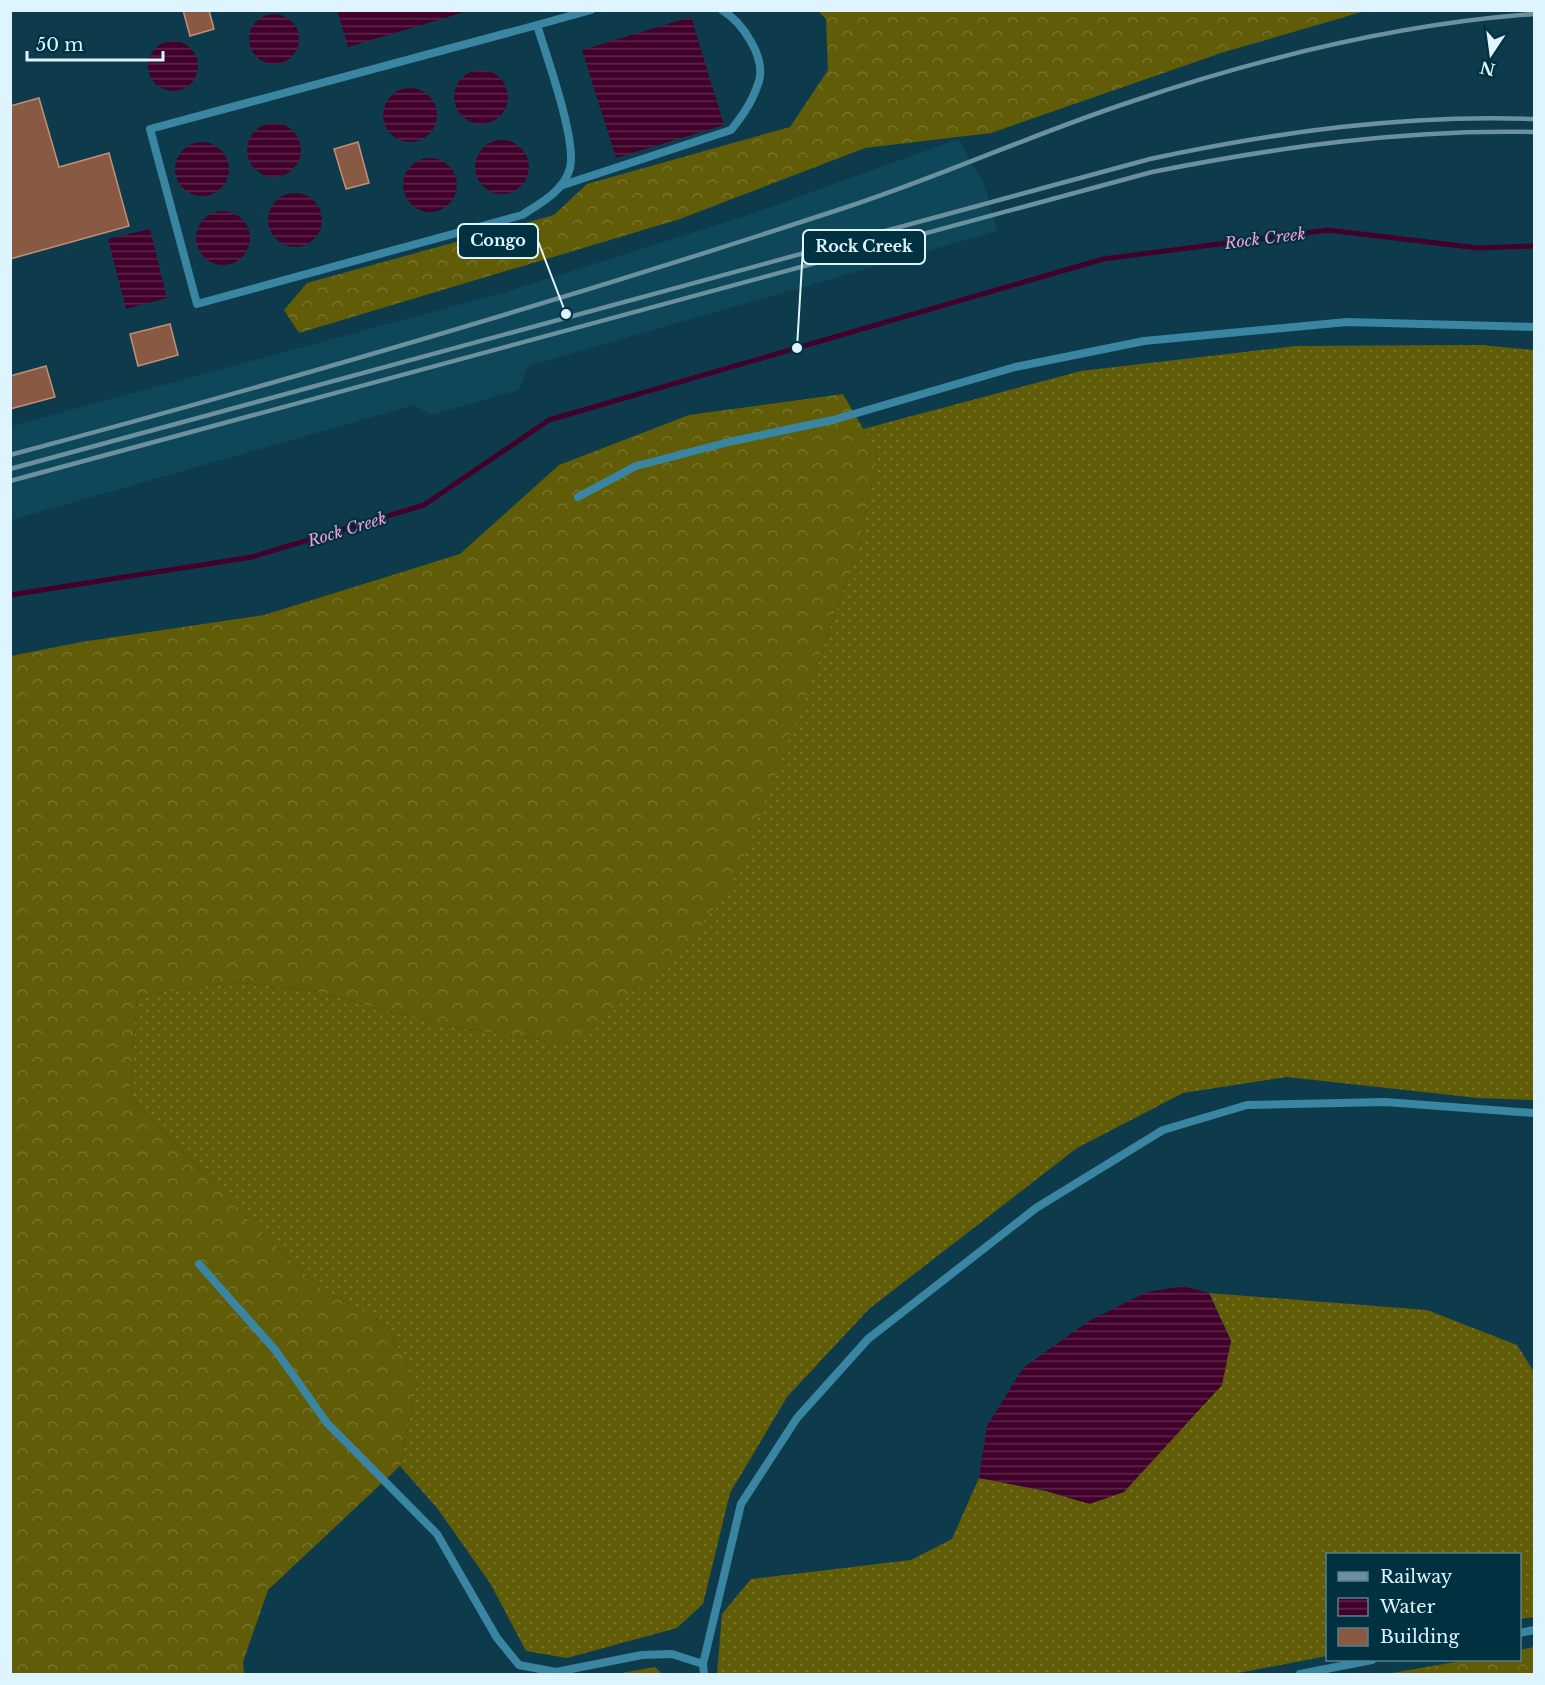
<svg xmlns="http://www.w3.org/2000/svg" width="1545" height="1685" viewBox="0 0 1545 1685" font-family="'Libre Baskerville',serif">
	<defs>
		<pattern id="grass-dots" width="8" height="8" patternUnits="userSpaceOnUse" patternTransform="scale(1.5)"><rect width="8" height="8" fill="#605c07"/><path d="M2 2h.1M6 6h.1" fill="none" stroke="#76742c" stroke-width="1.8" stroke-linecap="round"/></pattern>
		<pattern id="forest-crowns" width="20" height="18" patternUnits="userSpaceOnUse" patternTransform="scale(1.5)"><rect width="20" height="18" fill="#605c07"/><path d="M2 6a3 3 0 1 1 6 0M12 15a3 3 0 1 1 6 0" fill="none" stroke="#76742c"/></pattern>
		<pattern id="water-rules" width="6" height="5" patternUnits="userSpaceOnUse" patternTransform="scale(1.5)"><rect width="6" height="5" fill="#41012b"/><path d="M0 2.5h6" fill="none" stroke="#5c274b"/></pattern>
	</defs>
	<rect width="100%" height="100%" fill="#0d3b4b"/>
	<path fill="#0d4759" d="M 958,139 L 985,186 L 997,231 L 528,366 L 519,390 L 431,415 L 414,405 L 11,520 L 11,426 L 506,292 L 751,214 Z"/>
	<path fill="url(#grass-dots)" d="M 1481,345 L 1534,350 L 1534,1100 L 1478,1098 L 1287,1077 L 1183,1093 L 1077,1148 L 869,1309 L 787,1397 L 730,1493 L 703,1604 L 677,1628 L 567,1658 L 526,1651 L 490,1583 L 437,1508 L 400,1466 L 417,1384 L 386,1325 L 320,1287 L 253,1225 L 130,1096 L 137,996 L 232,982 L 315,991 L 440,1025 L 568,1044 L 779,759 L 815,672 L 861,538 L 878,454 L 863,429 L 1081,371 L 1295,346 Z
		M 1209,1293 L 1427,1310 L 1517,1345 L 1534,1372 L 1534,1617 L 1520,1619 L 1520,1554 L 1328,1554 L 1327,1656 L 1233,1674 L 717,1674 L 722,1614 L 751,1579 L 911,1560 L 952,1539 L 979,1478 L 1046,1491 L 1090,1504 L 1231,1341 Z"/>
	<path fill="url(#forest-crowns)" d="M 818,11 L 1365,11 L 1221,53 L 991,133 L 865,148 L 680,219 L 299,333 L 284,310 L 307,283 L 554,215 L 587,184 L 790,127 L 828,70 L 826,19 Z
		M 843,394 L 878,454 L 861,538 L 815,672 L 736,876 L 683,952 L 568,1044 L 440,1025 L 315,991 L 232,982 L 137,996 L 130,1096 L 253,1225 L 320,1287 L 386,1325 L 417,1384 L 400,1466 L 268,1590 L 243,1662 L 244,1674 L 11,1674 L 11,656 L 81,642 L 264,615 L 460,554 L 559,465 L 689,415 Z
		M 1534,1647 L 1534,1674 L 1386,1674 L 1467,1660 L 1520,1660 L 1520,1650 Z
		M 655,1667 L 662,1674 L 616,1674 Z"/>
	<path fill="url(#water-rules)" d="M 337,10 L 468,10 L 468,11 L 348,47 Z
		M249 39a25 25 0 1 1 50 0a25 25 0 1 1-50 0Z
		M 691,17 L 724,125 L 616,158 L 582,50 Z
		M148 66a25 25 0 1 1 50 0a25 25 0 1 1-50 0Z
		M454 97a27 27 0 1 1 54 0a27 27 0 1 1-54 0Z
		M383 115a27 27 0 1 1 54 0a27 27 0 1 1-54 0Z
		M247 150a27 27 0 1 1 54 0a27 27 0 1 1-54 0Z
		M475 167a27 27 0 1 1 54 0a27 27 0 1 1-54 0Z
		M175 169a27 27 0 1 1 54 0a27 27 0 1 1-54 0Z
		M403 185a27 27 0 1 1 54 0a27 27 0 1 1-54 0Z
		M268 220a27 27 0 1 1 54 0a27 27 0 1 1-54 0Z
		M196 238a27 27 0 1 1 54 0a27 27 0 1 1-54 0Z
		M 150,229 L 167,298 L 126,309 L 108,239 Z
		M 1183,1286 L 1209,1293 L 1231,1341 L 1222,1385 L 1124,1492 L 1090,1504 L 1046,1491 L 979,1478 L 987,1426 L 1023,1368 L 1089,1321 L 1147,1292 Z"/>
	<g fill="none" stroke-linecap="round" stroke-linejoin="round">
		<path stroke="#41012b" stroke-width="5" d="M 10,595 L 252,557 L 424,505 L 549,420 L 1103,259 L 1328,230 L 1478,248 L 1534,246"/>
	</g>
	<path fill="#885a44" stroke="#c18f78" stroke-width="1.5" d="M 183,10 L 209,10 L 214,29 L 190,36 Z
		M 39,98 L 59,167 L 109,153 L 129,226 L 10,259 L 10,106 Z
		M 358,142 L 369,183 L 346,189 L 334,149 Z
		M 170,324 L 178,355 L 138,366 L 130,334 Z
		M 46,366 L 55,397 L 10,409 L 10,376 Z"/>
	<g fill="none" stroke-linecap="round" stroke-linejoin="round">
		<path stroke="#3a85a2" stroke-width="8" d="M 537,25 C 546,55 577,140 570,168 C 564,191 541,203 522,215 L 197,304 L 150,129 L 537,25 L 591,10
			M 560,186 L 731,130 C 743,115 753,101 759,81 C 766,57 742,22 722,10
			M 578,497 L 636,466 L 733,441 L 833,420 L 1015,367 L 1144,341 L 1347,322 L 1534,327
			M 199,1264 L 276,1351 L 327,1423 L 437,1534 L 497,1638 L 519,1665 L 556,1672 L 642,1655 L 672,1654 L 703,1664
			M 1520,1633 L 1534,1630
			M 704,1674 L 703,1664 L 741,1504 L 797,1418 L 868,1339 L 1036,1208 L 1163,1130 L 1247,1105 L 1385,1102 L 1534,1113
			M 1300,1674 L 1372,1660"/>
		<path stroke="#6c909d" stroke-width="4.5" d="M 10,455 C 294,379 574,297 853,205 C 946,174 1036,133 1130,102 C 1260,58 1397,24 1534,14
			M 10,469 L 1150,159 C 1276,132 1405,114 1534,119
			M 10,481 L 1152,172 C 1278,147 1406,129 1534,132"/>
	</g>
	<g text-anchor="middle" stroke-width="4.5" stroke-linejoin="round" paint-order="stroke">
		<g font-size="16" font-style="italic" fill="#fa9cd0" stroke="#003141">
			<text transform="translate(1265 238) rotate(-7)" y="6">Rock Creek</text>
			<text transform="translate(347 529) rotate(-17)" y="6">Rock Creek</text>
		</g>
	</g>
	<path fill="none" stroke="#def5ff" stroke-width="2" d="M566 314L538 241M797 348L803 247"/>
	<g fill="#def5ff" stroke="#003141" stroke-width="2">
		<circle cx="566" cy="314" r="6"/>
		<circle cx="797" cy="348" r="6"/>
	</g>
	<g fill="#003141" stroke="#def5ff" stroke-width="2">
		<rect x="458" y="224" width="80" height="34" rx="6"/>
		<rect x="803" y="230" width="122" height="34" rx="6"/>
	</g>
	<g font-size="16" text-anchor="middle" font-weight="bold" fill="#def5ff">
		<text x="498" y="246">Congo</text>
		<text x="864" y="252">Rock Creek</text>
	</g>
	<rect width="1545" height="1685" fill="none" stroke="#def5ff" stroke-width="24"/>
	<rect x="1326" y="1553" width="195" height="108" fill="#003141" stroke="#597f8d" stroke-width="1.5"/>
	<rect x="1338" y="1572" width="30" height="9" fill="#6c909d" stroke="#597f8d" stroke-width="1.5"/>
	<text x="1380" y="1583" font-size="18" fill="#def5ff">Railway</text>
	<rect x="1338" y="1598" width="30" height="18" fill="url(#water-rules)" stroke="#597f8d" stroke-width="1.5"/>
	<text x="1380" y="1613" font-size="18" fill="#def5ff">Water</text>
	<rect x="1338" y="1628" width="30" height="18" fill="#885a44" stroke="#597f8d" stroke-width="1.5"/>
	<text x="1380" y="1643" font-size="18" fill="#def5ff">Building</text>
	<g transform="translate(1491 54) rotate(193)" stroke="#003141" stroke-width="4.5" paint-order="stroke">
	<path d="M0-4.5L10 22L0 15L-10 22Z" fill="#def5ff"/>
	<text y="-9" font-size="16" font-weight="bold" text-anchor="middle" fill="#def5ff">N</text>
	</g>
	<path d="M27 51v9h136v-9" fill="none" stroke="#def5ff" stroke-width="3"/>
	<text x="36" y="51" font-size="18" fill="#def5ff" stroke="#003141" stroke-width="4.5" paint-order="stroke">50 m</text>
</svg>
